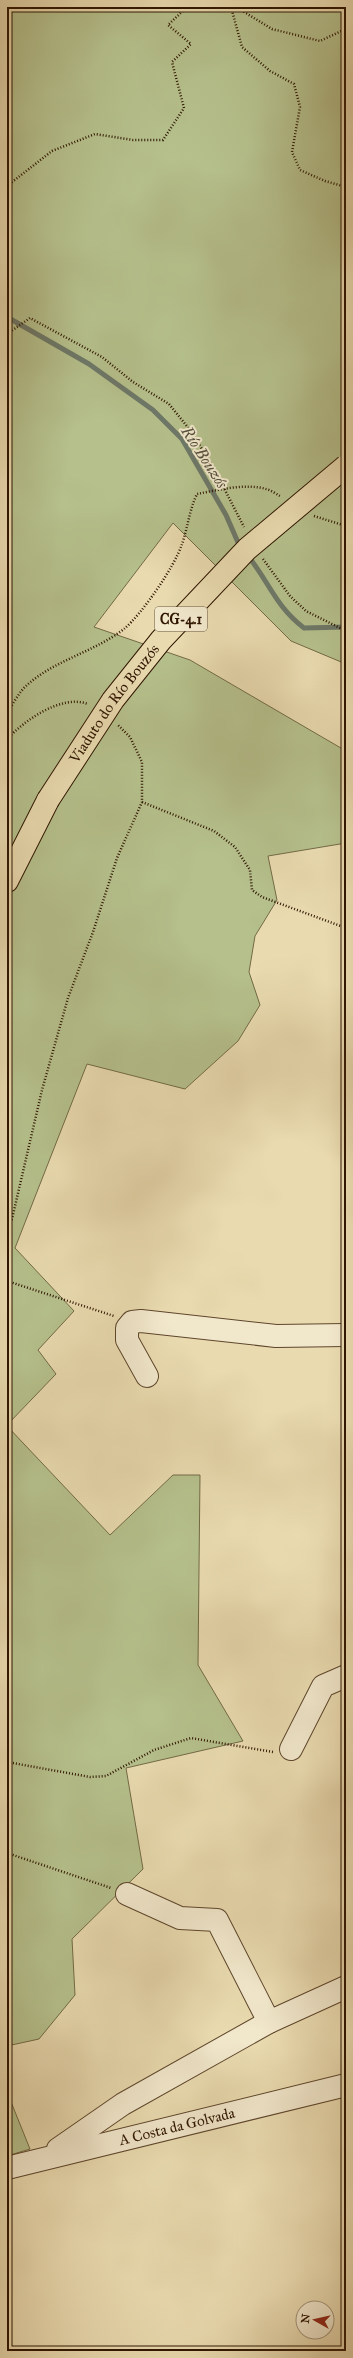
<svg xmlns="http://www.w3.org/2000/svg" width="353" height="2358" viewBox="0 0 353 2358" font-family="'IM FELL Great Primer',serif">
	<rect width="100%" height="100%" fill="#e9daaf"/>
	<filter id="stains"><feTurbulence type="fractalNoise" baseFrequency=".005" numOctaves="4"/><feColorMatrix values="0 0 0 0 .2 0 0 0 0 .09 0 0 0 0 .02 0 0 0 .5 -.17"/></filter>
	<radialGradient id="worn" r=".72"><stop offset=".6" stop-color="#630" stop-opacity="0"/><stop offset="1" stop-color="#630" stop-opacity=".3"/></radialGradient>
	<path fill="#b5c08c" stroke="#726a46" d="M 7,7 L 346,7 L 346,664 L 291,641 L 173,523 L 94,627 L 190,660 L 346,751 L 346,843 L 268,856 L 277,900 L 255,936 L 249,972 L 260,1005 L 238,1041 L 185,1089 L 87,1064 L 15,1248 L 74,1311 L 38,1350 L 56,1374 L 7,1425 Z
		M 7,1426 L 110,1535 L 173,1475 L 200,1475 L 198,1665 L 243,1741 L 126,1768 L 143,1869 L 72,1939 L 75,1995 L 39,2039 L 7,2046 Z
		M 7,2092 L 30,2149 L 7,2156 Z"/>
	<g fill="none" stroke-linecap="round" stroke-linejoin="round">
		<path stroke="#6d7868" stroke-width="5" d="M 7,317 L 89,364 L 153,410 L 182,439 L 226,515 L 240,547
			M 248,556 C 269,582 276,607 304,628 L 346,627"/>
		<g stroke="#5e462c" stroke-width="24">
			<g id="minor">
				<path d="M 147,1376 L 127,1340 L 127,1328 L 132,1322 L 141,1321 L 276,1336 L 346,1335"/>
				<path d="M 291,1749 L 323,1686 L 346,1676"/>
				<path d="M 127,1894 L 180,1918 L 217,1920 L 269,2022"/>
				<path d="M 58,2149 L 123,2104 L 269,2022 L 346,1987"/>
				<path id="s1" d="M 7,2168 L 346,2085"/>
			</g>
		</g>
		<g stroke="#2f1501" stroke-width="24">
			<path id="highway" d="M 7,881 L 48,800"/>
		</g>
		<path stroke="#2f1501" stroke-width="2.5" stroke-dasharray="1 2" stroke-linecap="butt" d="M 231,7 L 242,47 L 270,71 L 294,84 L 300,107 L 292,152 L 300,170 L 325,181 L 346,187
			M 236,7 L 272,29 L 320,41 L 346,29
			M 7,186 L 52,151 L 95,134 L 133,140 L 163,140 L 184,108 L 172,62 L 191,44 L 168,25 L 187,7
			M 7,334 L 30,318 L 102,357 L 133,382 L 169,404 L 190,430 L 212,465 L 244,527
			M 314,516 L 346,526
			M 263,559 L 290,596 L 306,611 L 346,631
			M 7,713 C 13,704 19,692 27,685 C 55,660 94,652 124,629 C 142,614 175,566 182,544 C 188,527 189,511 197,494 C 217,490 246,483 266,489 C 271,490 276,494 280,496
			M 7,739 C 24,721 61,694 88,704
			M 142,802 L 214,831 L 235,847 L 250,870 L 252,890 L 262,897 L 346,928
			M 7,1231 L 12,1219 L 42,1090 L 68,998 L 93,932 L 117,858 L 142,802 L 142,762 L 130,737 L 118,725
			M 7,1281 L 114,1316
			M 7,1762 L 90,1777 L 106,1776 L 154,1750 L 191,1738 L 273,1752
			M 7,1853 L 111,1888"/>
		<use href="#minor" stroke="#f1e7cb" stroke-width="22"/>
		<use href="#highway" stroke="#e9daaf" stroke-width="22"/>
		<g stroke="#2f1501" stroke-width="24" stroke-linecap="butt">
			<g id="highway-bridge">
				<path id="s2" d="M 48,800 L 113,700 L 161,640 L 247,549 L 346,466"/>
			</g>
		</g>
		<use href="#highway-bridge" stroke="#e9daaf" stroke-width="22"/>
	</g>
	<g text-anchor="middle" stroke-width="4" stroke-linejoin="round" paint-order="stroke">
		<rect fill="#f1e7cb" stroke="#69543e" stroke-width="1" x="155" y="607" width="52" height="24" rx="3"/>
		<g font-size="14" font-weight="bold" fill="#2f1501">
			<text x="181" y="624">CG-4.1</text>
		</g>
		<g font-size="15" fill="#2f1501" stroke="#f1e7cb">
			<text dy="5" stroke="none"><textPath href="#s2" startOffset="117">Viaduto do Río Bouzós</textPath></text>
			<text dy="5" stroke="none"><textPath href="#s1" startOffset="175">A Costa da Golvada</textPath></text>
		</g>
		<g font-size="16" font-style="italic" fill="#534f3d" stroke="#f1e7cb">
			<text transform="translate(205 457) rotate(57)" y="6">Río Bouzós</text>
		</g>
	</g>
	<rect width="353" height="2358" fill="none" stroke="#e9daaf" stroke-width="24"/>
	<rect x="8" y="8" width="337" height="2342" fill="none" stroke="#2f1501" stroke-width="2"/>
	<rect x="12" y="12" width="329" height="2334" fill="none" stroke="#2f1501"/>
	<g transform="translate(315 2320) rotate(278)"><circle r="19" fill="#f1e7cb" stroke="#a3937a"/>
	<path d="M0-3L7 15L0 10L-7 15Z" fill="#8f2418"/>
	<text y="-6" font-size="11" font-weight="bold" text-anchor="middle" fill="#2f1501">N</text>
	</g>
	<rect width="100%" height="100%" filter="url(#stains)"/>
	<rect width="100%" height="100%" fill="url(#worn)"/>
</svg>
